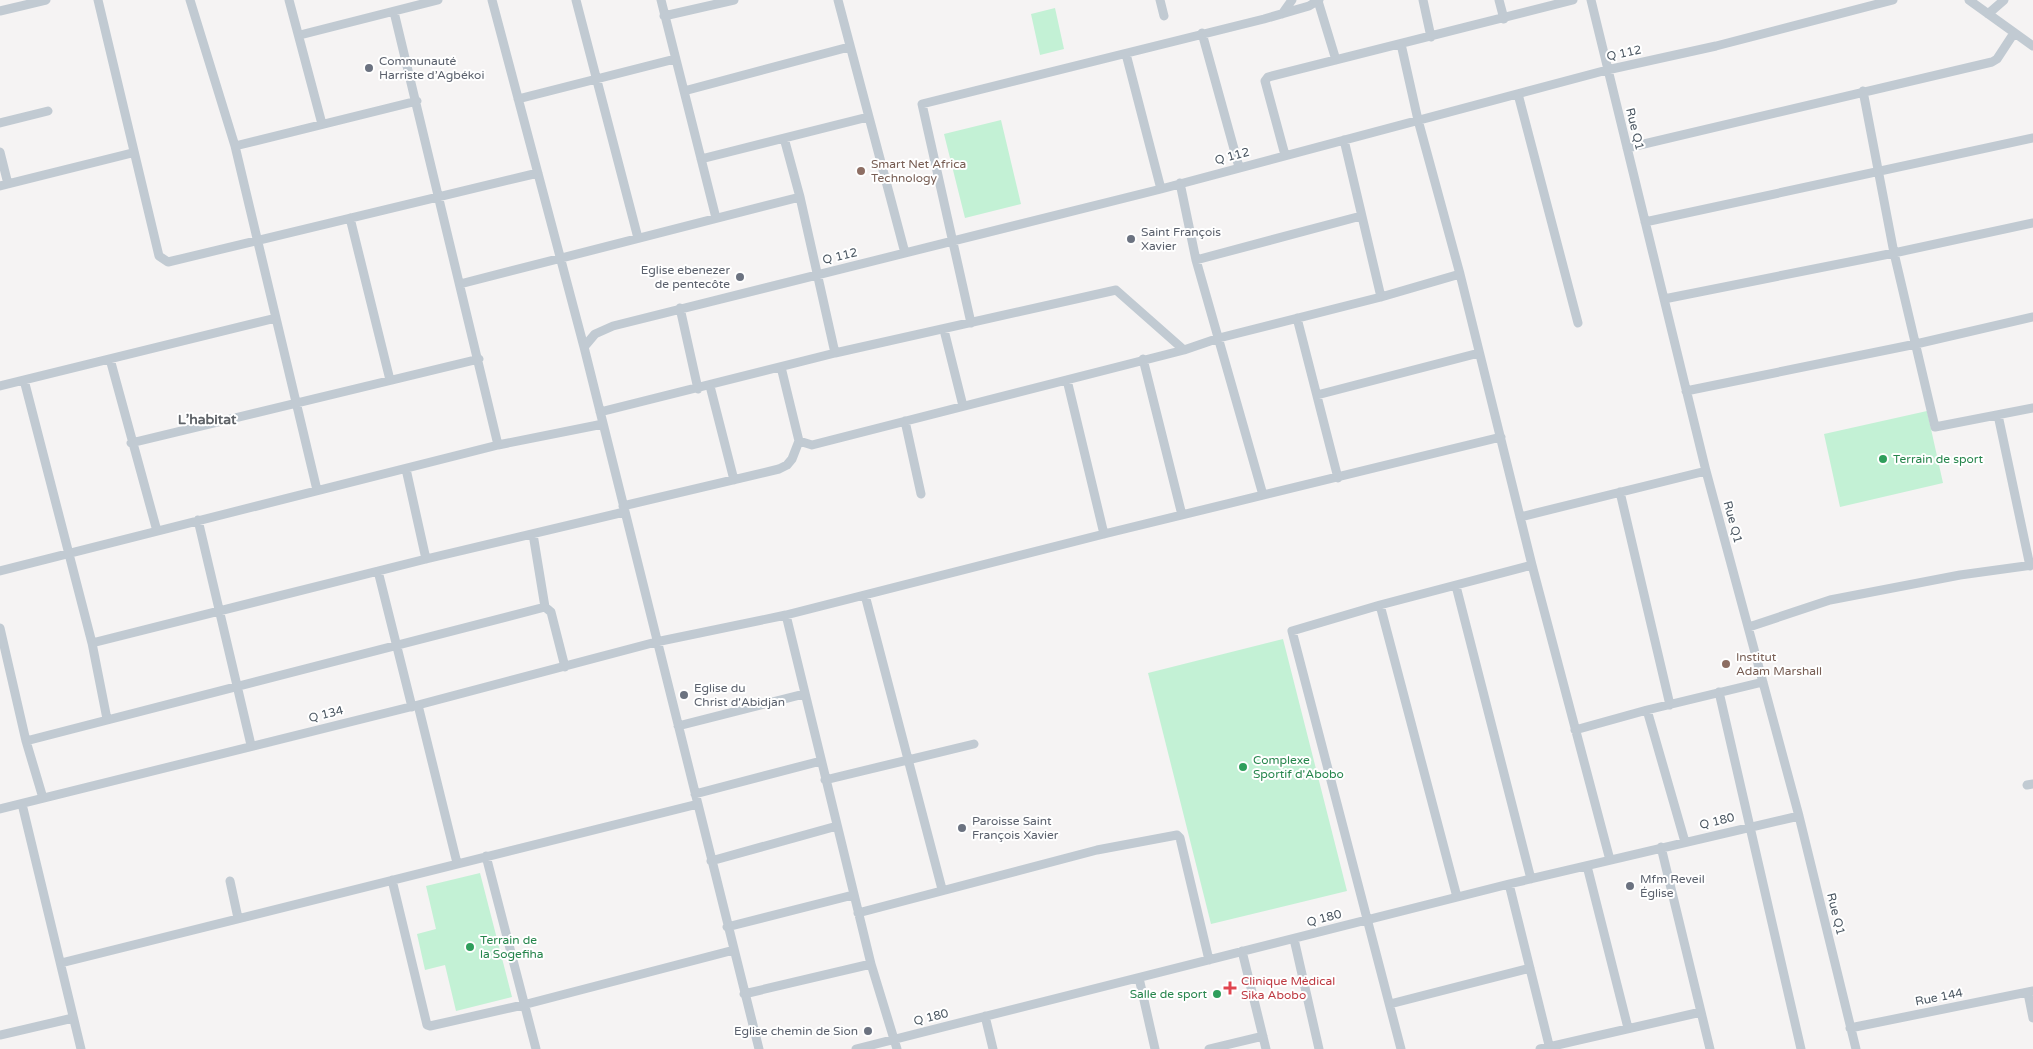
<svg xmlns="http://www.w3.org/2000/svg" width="2033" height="1049" viewBox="0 0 2033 1049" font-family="'Varela Round',sans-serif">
	<rect width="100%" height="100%" fill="#f5f3f3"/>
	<path fill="#c3f1d5" d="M 1055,8 L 1064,49 L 1040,55 L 1031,14 Z
		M 1001,120 L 1021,204 L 965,218 L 944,134 Z
		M 1927,411 L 1943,483 L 1840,507 L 1824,434 Z
		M 1283,639 L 1347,891 L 1211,924 L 1148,673 Z
		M 480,873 L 512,997 L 456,1011 L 445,965 L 425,970 L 417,934 L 436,929 L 426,886 Z"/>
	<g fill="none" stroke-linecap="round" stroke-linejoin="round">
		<path stroke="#c1cad2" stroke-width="9" d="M 98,0 L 159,256 L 168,262 L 538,173
			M 190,0 L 235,146 L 317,490
			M 289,0 L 322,124
			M 492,0 L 584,347 L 759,1049
			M 576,0 L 638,238
			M 661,0 L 716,218
			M 838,0 L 905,253
			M 1160,0 L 1164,16
			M 1423,0 L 1431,37
			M 1499,0 L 1504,19
			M 1591,0 L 1706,471 L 1799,816 L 1856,1049
			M 1969,0 L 2033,46
			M 1318,1 L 1336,60
			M 0,11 L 46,0
			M 394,12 L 498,445
			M 1282,14 L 1292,0
			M 1988,14 L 2004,0
			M 664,16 L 734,0
			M 1202,33 L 1239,167
			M 300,35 L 438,0
			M 1401,44 L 1418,120 L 1460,274 L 1532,565 L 1610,860
			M 1126,54 L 1161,189
			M 684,91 L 849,47
			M 1863,91 L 1894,253 L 1935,427 L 2033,408
			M 1518,94 L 1578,323
			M 518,99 L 675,59
			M 0,123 L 48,111
			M 784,138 L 800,197 L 835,353
			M 1344,140 L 1381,297
			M 235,146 L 417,101
			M 1627,148 L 1992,62 L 1997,59 L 2014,33
			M 0,152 L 8,184
			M 1285,155 L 1265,81 L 1268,77 L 1573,0
			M 701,159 L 868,117
			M 1180,183 L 1196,260 L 1263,495
			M 0,186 L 132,153
			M 350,218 L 390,380
			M 1645,222 L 2033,138
			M 1196,260 L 1361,216
			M 460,284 L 800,197
			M 1664,299 L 1894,253 L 2033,223
			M 680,308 L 698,389
			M 1297,318 L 1338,478
			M 971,323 L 922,104 L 1264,19 L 1309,6 L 1319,0
			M 944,330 L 963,406
			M 584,347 L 595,334 L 613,326 L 1161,189 L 1607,70 L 1716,46 L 1893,0
			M 110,359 L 157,531
			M 1143,359 L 1182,515
			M 24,380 L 92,643 L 107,719
			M 1067,380 L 1104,534
			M 0,386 L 276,318
			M 710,386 L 734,480
			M 1686,391 L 1916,344 L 2033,317
			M 1317,395 L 1479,353
			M 600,412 L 835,353 L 1116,290 L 1184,350
			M 1998,415 L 2030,566
			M 905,421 L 921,494
			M 799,441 L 812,445 L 1184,350 L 1219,338 L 1381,297 L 1460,274
			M 131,443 L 479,359
			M 406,469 L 426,559
			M 1620,492 L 1670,705
			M 623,506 L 779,469 L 787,465 L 792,459 L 799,441 L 781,367
			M 1520,517 L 1706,471
			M 198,520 L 251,745
			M 533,534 L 545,607 L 551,612 L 565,667
			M 0,571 L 498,445 L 603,424
			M 378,571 L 412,707
			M 1456,586 L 1531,879
			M 865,595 L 942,889
			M 1380,605 L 1457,897
			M 786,615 L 871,964 L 897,1049
			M 1749,627 L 1830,600 L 1960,575 L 2033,565
			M 0,628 L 26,741 L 43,798
			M 92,643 L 426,559 L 624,512
			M 1719,692 L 1801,1049
			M 418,705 L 457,863
			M 1647,710 L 1685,842
			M 678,726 L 804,694
			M 1575,730 L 1647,710 L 1763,682
			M 26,741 L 545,607
			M 825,780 L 974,744
			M 2027,785 L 2033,784
			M 695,794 L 821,761
			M 22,804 L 81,1049
			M 0,809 L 418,705 L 656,642 L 786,615 L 1104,534 L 1501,437
			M 1661,847 L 1710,1049
			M 486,856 L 536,1049
			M 711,861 L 837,826
			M 1587,866 L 1628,1028
			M 392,880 L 427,1025 L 430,1026 L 523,1005 L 734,950
			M 230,881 L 238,918
			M 1509,884 L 1550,1049
			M 858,913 L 1097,850 L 1177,835 L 1180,838 L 1209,960
			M 727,927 L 853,895
			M 1294,939 L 1319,1049
			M 1242,951 L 1266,1049
			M 61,963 L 698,804
			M 1139,978 L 1155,1049
			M 2028,993 L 2033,1018
			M 744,994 L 871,964
			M 1390,1004 L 1530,968
			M 985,1016 L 993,1049
			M 1850,1028 L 2033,991
			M 0,1035 L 73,1018
			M 856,1049 L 1509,884 L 1799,816
			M 1209,1049 L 1263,1036
			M 1401,1049 L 1292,631 L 1380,605 L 1532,565
			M 1540,1049 L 1701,1012"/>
	</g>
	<g fill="#6b7280" stroke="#fff" stroke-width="2">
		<circle cx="369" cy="68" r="5"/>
		<circle cx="1131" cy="239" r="5"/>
		<circle cx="740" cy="277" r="5"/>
		<circle cx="684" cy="695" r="5"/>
		<circle cx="962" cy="828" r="5"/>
		<circle cx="1630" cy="886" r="5"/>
		<circle cx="868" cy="1031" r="5"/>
	</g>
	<g fill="#8d6e63" stroke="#fff" stroke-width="2">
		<circle cx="861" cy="171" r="5"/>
		<circle cx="1726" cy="664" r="5"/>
	</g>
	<g fill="#2e9e5b" stroke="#fff" stroke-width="2">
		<circle cx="1883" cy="459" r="5"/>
		<circle cx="1243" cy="767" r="5"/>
		<circle cx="470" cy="947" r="5"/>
		<circle cx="1217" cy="994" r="5"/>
	</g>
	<path fill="#e0444e" stroke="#fff" stroke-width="2" d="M1227.5 980.5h5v5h5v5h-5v5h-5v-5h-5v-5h5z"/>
	<g text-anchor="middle" stroke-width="4" stroke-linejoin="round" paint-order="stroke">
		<g font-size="12" fill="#4a5661" stroke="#fff">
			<text transform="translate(1624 53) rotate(-12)" y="4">Q 112</text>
			<text transform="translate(1635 129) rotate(76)" y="4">Rue Q1</text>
			<text transform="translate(1232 156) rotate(-15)" y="4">Q 112</text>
			<text transform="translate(840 256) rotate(-13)" y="4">Q 112</text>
			<text transform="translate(1733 522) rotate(75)" y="4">Rue Q1</text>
			<text transform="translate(326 714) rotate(-14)" y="4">Q 134</text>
			<text transform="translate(1717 821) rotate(-13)" y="4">Q 180</text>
			<text transform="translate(1836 914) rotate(76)" y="4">Rue Q1</text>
			<text transform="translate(1324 918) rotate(-15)" y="4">Q 180</text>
			<text transform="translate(1939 997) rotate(-11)" y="4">Rue 144</text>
			<text transform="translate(931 1017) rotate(-14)" y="4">Q 180</text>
		</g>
		<g font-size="12" fill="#5b616d" stroke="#fff" text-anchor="start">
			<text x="379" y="65">Communauté<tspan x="379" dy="14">Harriste d’Agbékoi</tspan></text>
			<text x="1141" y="236">Saint François<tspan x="1141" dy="14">Xavier</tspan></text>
			<text x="730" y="274" text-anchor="end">Eglise ebenezer<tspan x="730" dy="14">de pentecôte</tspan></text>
			<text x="694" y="692">Eglise du<tspan x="694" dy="14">Christ d'Abidjan</tspan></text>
			<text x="972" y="825">Paroisse Saint<tspan x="972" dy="14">François Xavier</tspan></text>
			<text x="1640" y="883">Mfm Reveil<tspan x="1640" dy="14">Église</tspan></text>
			<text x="858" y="1035" text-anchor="end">Eglise chemin de Sion</text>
		</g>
		<g font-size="12" fill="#785e54" stroke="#fff" text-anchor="start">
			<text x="871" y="168">Smart Net Africa<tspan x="871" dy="14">Technology</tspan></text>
			<text x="1736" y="661">Institut<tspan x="1736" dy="14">Adam Marshall</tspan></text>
		</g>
		<g font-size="12" fill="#27864d" stroke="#fff" text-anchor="start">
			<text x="1893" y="463">Terrain de sport</text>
			<text x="1253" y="764">Complexe<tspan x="1253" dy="14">Sportif d'Abobo</tspan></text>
			<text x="480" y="944">Terrain de<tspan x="480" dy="14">la Sogefiha</tspan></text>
			<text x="1207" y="998" text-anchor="end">Salle de sport</text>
		</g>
		<g font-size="12" fill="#be3a42" stroke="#fff" text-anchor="start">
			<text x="1241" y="985">Clinique Médical<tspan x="1241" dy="14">Sika Abobo</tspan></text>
		</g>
		<g font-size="14" font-weight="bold" fill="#5f6368" stroke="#fff">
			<text x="207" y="424">L’habitat</text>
		</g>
	</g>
</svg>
